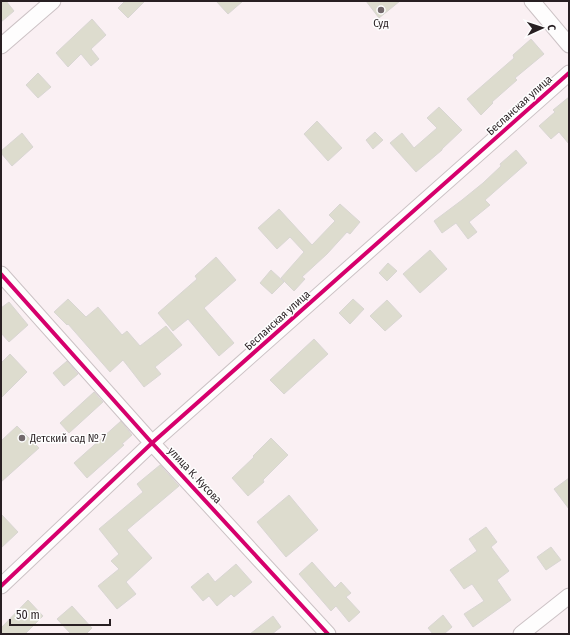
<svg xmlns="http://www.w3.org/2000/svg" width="570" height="635" viewBox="0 0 570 635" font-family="'Fira Sans Condensed',sans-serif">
	<rect width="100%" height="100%" fill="#faf0f3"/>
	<path fill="#dddcce" stroke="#d9d6d3" d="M 1,1 L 6,1 L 14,11 L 1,22 Z
		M 125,1 L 145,1 L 128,18 L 118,8 Z
		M 216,1 L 243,1 L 228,14 Z
		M 366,1 L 400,1 L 379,18 Z
		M 92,19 L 106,35 L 91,49 L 99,59 L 91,66 L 81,54 L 68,67 L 56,53 Z
		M 531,39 L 544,54 L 515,78 L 517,80 L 492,102 L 493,103 L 481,115 L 467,99 L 514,58 L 513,55 Z
		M 38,73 L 51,87 L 38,98 L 26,85 Z
		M 569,97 L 569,144 L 559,132 L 551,139 L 539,126 L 555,112 L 553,110 Z
		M 439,107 L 462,130 L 442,149 L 442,150 L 416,172 L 390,143 L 402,133 L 414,148 L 437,128 L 427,118 Z
		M 317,121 L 342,148 L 328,161 L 304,134 Z
		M 375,132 L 383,140 L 373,149 L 366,140 Z
		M 22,133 L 33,147 L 12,166 L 1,153 L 1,151 Z
		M 516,150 L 527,163 L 485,200 L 490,205 L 469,222 L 477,232 L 468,239 L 456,223 L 442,233 L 434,221 L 462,200 L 483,183 L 501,166 L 500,164 Z
		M 340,204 L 360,222 L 350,234 L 347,232 L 327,254 L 302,277 L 305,279 L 294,291 L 281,278 L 304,252 L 290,237 L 277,249 L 258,228 L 279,209 L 312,245 L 335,221 L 329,215 Z
		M 430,250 L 447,269 L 420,293 L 403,274 Z
		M 216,257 L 236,280 L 204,308 L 234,343 L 219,356 L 188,319 L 173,331 L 158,313 L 197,279 L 195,276 Z
		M 388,263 L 397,271 L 387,281 L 379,273 Z
		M 271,270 L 284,282 L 272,294 L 260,283 Z
		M 68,299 L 86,317 L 98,307 L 122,335 L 127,331 L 140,346 L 166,326 L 182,345 L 155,367 L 161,374 L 144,387 L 123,360 L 110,372 L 68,324 L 67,325 L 54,312 Z
		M 353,299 L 364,309 L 350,324 L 339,313 Z
		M 387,300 L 402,316 L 385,331 L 370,316 Z
		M 9,302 L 28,325 L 9,342 L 1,333 L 1,308 Z
		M 314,339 L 328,354 L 284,394 L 270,380 Z
		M 10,354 L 27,372 L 1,398 L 1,363 Z
		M 67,361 L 78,374 L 64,386 L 53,373 Z
		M 94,392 L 103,402 L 69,433 L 60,423 Z
		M 121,421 L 132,435 L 122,444 L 124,445 L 87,478 L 74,463 Z
		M 17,426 L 39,448 L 1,482 L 1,441 Z
		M 271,438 L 288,455 L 263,480 L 264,482 L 248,496 L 232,478 L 254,457 L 253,456 Z
		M 160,465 L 179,486 L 127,530 L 152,558 L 126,582 L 136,594 L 117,609 L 98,586 L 119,569 L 111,561 L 119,554 L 99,529 L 143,492 L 137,484 Z
		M 569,478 L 569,509 L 554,489 Z
		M 289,495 L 318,530 L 286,557 L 257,522 Z
		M 1,514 L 18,532 L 1,548 Z
		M 486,527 L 497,542 L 491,547 L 509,571 L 497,580 L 511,600 L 473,627 L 464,614 L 484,601 L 472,584 L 464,589 L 450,570 L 477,551 L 469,539 Z
		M 551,547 L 561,560 L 546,570 L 537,557 Z
		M 312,562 L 335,588 L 341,582 L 351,593 L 346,597 L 360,612 L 349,622 L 336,606 L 331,611 L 299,574 Z
		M 236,564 L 252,582 L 234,597 L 231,594 L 217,606 L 209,596 L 203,601 L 191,587 L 208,573 L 215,582 Z
		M 28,600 L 43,616 L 25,634 L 1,634 L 1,628 Z
		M 72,606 L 92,628 L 86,634 L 71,634 L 57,619 Z
		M 443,615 L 452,627 L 444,634 L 433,634 L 428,628 Z
		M 273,616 L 281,627 L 272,634 L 250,634 Z"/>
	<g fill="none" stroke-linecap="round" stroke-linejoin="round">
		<g stroke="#ccc2c5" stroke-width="17">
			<path id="minor" d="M 532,1 L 569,45
				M 1,46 L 53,1
				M 1,274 L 152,443 L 328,634
				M 1,586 L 152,443 L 569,73
				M 521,634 L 569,596"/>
		</g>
		<use href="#minor" stroke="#fefdfd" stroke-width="15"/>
		<g stroke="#fefefe" stroke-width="6">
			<path id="cycleway" d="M 1,274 L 152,443 L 328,634
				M 1,586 L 152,443 L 569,73"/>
		</g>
		<use href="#cycleway" stroke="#d6006c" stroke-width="4"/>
	</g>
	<g fill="#72686b" stroke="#fefefe" stroke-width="1.5">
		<circle cx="381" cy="10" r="4"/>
		<circle cx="22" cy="438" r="4"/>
	</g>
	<g text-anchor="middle" stroke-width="3" stroke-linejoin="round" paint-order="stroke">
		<g font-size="11" fill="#281f22" stroke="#fefefe">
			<text x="381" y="27">Суд</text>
			<text x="30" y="442" text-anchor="start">Детский сад № 7</text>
		</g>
		<g font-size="11" fill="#281f22" stroke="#fefefe">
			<text transform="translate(519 105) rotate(-42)" y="4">Бесланская улица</text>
			<text transform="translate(277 320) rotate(-42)" y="4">Бесланская улица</text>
			<text transform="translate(195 475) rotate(47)" y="4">улица К. Кусова</text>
		</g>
	</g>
	<rect width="570" height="635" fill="none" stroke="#281f22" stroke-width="4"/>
	<g transform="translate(542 28) rotate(87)" stroke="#fefefe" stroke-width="3" paint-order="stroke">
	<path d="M0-3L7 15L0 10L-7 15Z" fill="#281f22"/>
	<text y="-6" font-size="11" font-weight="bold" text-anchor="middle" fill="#281f22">С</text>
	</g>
	<path d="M10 619v6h100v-6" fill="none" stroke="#281f22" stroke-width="2"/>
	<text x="16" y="619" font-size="12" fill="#281f22" stroke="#fefefe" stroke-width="3" paint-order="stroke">50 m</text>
</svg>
